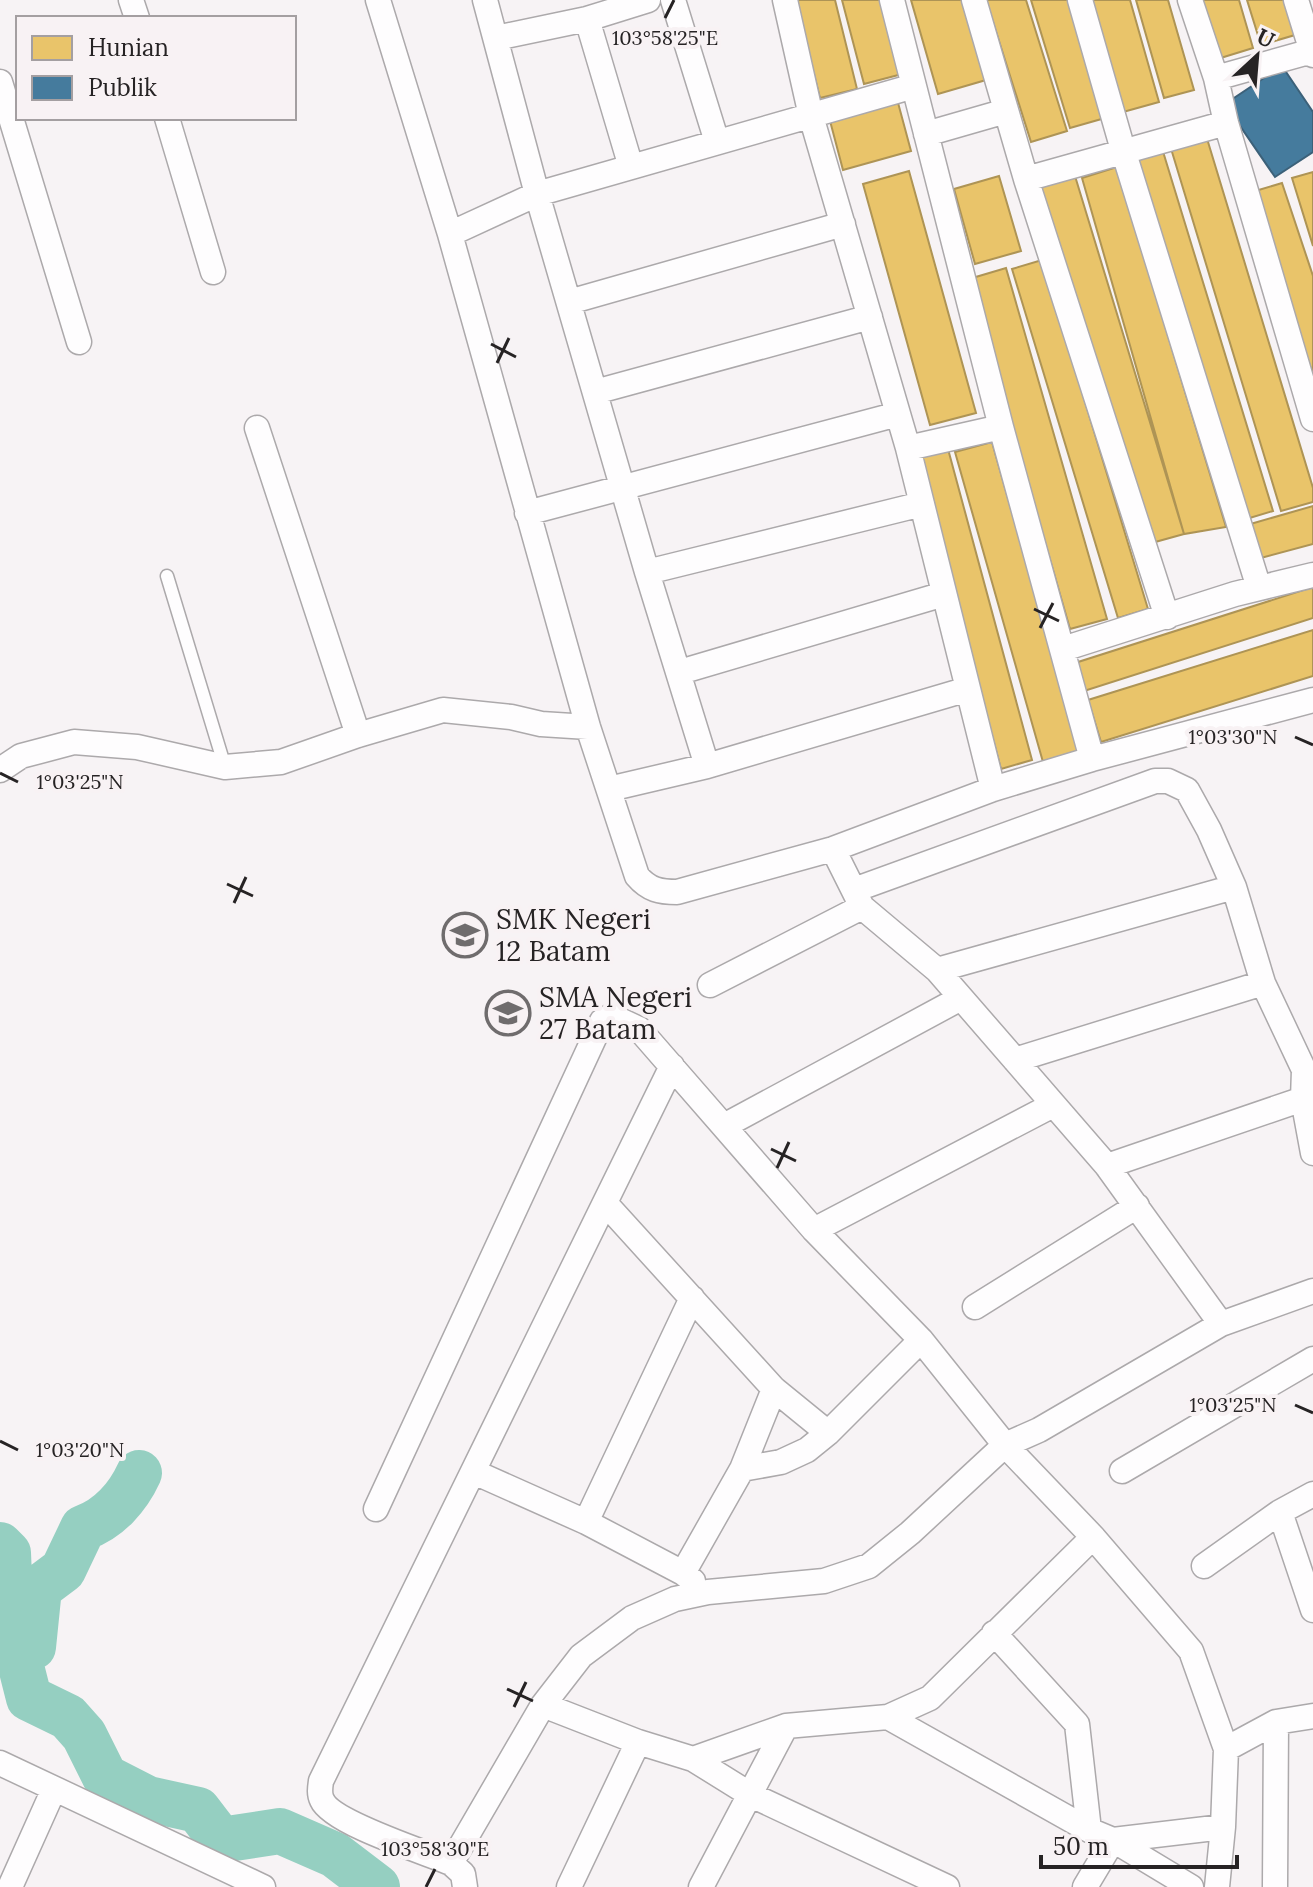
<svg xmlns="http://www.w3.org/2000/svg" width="1313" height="1887" viewBox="0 0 1313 1887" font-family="Lora,serif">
	<rect width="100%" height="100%" fill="#f7f3f5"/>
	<path fill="#e9c46a" stroke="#ae9455" stroke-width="2" d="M 795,0 L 835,0 L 857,89 L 820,98 Z
		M 842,0 L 886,0 L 906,73 L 864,84 Z
		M 911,0 L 963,0 L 986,80 L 938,94 Z
		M 986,0 L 1026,0 L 1067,131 L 1031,142 Z
		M 1031,0 L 1070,0 L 1105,118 L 1070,128 Z
		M 1091,0 L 1130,0 L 1159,102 L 1123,112 Z
		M 1136,0 L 1168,0 L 1194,90 L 1164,98 Z
		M 1193,0 L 1239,0 L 1253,48 L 1211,61 Z
		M 1247,0 L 1284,0 L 1295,35 L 1261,45 Z
		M 897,99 L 911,151 L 843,170 L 829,117 Z
		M 1205,132 L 1313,488 L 1313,502 L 1281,511 L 1169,142 Z
		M 1161,145 L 1273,511 L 1243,520 L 1132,154 Z
		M 1117,167 L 1226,527 L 1184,534 L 1082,178 Z
		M 909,171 L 976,413 L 930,425 L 863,184 Z
		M 1313,172 L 1313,246 L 1292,178 Z
		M 999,176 L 1021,251 L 975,264 L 954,189 Z
		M 1075,176 L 1184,534 L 1148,544 L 1040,186 Z
		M 1282,183 L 1313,276 L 1313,375 L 1252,192 Z
		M 1042,260 L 1148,609 L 1118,618 L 1012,269 Z
		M 1006,268 L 1107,619 L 1070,629 L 969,279 Z
		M 992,442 L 1080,751 L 1043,762 L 955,452 Z
		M 948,449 L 1032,760 L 1001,769 L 917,458 Z
		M 1313,506 L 1313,544 L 1257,559 L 1247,525 Z
		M 1313,587 L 1313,618 L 1084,691 L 1075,663 Z
		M 1313,630 L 1313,676 L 1101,742 L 1088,700 Z"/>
	<path fill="#457b9d" stroke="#3c6179" stroke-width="2" d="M 1282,66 L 1313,112 L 1313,152 L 1275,177 L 1225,104 Z"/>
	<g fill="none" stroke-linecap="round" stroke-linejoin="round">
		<path stroke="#95cfc1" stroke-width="46" d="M 0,1545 L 8,1553 L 11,1627 L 29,1698 L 68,1717 L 84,1735 L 105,1777 L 148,1799 L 198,1810 L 221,1840 L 280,1831 L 335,1855 L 377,1887
			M 33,1647 L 39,1588 L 63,1570 L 83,1528 C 109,1519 128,1497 139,1473"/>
		<g stroke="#aca9ab" stroke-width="15">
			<path id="lane" d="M 167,576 L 225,767"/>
		</g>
		<g stroke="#aca9ab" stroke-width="27">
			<path id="street" d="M 131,0 L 137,18
				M 378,0 L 450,234 L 588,727 L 637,876 C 649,890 660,892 677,892 L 833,849 L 993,789 L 1092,759 L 1313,700
				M 485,0 L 537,194 L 647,572 L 707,766
				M 673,0 L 717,142
				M 785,0 L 811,116 L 908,448 L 993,789
				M 892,0 L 1001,427 L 1092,759
				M 974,0 L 1026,179 L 1167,617
				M 1080,0 L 1123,150 L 1259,588
				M 1190,0 L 1216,78 L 1226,123 L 1313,419
				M 1296,0 L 1313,55
				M 587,19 L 631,167
				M 496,38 L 587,19 L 648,0
				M 1216,78 L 1312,51
				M 0,82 L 79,342
				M 167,118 L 213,272
				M 926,134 L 1006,111
				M 1026,179 L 1226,123
				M 450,234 L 537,194 L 914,86
				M 569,302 L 843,224
				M 595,392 L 870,317
				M 257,428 L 358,735
				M 908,448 L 1001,427
				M 527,513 L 898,414
				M 647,572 L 922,504
				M 1063,649 L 1235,594 L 1313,575
				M 680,672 L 944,594
				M 0,770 L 21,756 L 74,742 L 137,747 L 225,767 L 281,762 L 358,735 L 443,710 L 511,717 L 541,724 L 588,727
				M 609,789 L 707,766 L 968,689
				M 833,849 L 862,907 L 937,970 L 1107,1166 L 1221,1324
				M 854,890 L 1155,781 L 1168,781 L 1187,790 L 1209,830 L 1234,887 L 1263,983 L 1304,1070 L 1303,1099 L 1107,1166
				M 937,970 L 1234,887
				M 710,985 L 862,907
				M 1015,1060 L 1263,983
				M 1303,1099 L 1313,1153
				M 724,1126 L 961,998
				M 605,1203 L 774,1389 L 828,1433
				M 814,1230 L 1053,1105
				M 975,1307 L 1137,1206
				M 742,1469 L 774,1389
				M 1122,1471 L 1313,1359
				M 474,1472 L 586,1522 L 683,1573 L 693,1581
				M 376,1509 L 602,1021 L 611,1016 L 639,1029 L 814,1230 L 921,1340 L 1005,1445 L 1093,1537 L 1191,1651 L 1226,1749 L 1223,1827 L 1217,1887
				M 1280,1512 L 1313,1610
				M 586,1522 L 692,1298
				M 1204,1566 L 1280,1512 L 1313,1494
				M 683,1573 L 742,1469 L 781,1462 L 807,1450 L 828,1433 L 921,1340
				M 994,1633 L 1077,1724 L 1089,1830
				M 543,1705 L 638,1742 L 693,1759 L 751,1795 L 947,1887
				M 888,1717 L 1089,1830 L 1113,1840 L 1223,1827
				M 1226,1749 L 1276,1722 L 1313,1716
				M 693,1759 L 786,1726 L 888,1717 L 930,1698 L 1093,1537
				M 0,1763 L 263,1887
				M 451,1863 C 425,1852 332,1823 322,1800 C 319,1794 320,1788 321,1781 L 672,1066
				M 10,1887 L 54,1789
				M 465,1887 L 463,1874 L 451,1863 L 543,1705 L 581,1656 L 632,1618 L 675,1599 L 708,1592 L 824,1581 L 869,1566 L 910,1533 L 1005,1445 L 1039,1430 L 1221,1324 L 1313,1291
				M 569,1887 L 638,1742
				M 701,1887 L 786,1726
				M 1085,1887 L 1113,1840 L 1191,1887
				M 1275,1887 L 1276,1722"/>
		</g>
		<use href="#lane" stroke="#fefdfe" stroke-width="12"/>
		<use href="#street" stroke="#fefdfe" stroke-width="24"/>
	</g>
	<path fill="none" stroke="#262324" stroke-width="3" d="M 665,18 L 674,0M 491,344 L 516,357M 497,363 L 509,338M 1034,609 L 1059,621M 1040,628 L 1053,603M 1295,737 L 1313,745M 0,773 L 18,782M 227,884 L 253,896M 234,903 L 246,877M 771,1149 L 796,1161M 777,1168 L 789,1142M 1295,1405 L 1313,1413M 0,1441 L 18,1450M 507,1689 L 533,1701M 514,1707 L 526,1682M 426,1887 L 435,1869"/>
	<defs>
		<g id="school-ring" transform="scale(2.3)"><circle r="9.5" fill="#f8f2f4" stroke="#6f6c6d" stroke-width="1.5"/><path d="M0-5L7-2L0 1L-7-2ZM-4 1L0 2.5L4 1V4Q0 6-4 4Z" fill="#6f6c6d"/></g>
	</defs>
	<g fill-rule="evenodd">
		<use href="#school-ring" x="465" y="935"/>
		<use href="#school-ring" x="508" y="1013"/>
	</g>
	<g text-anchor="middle" stroke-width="8" stroke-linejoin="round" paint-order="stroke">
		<g font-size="28" fill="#262324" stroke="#f8f2f4" text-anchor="start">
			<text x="496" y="929">SMK Negeri<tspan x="496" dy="32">12 Batam</tspan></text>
			<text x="539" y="1007">SMA Negeri<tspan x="539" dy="32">27 Batam</tspan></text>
		</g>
	</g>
	<g font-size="20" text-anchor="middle" fill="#262324" stroke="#f8f2f4" stroke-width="8" stroke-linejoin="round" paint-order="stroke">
		<text x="665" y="45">103°58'25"E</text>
		<text x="1233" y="744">1°03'30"N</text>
		<text x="80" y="789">1°03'25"N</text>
		<text x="1233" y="1412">1°03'25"N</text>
		<text x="80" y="1457">1°03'20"N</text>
		<text x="435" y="1856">103°58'30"E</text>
	</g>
	<rect x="16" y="16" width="280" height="104" fill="#f8f2f4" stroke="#a49fa1" stroke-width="2"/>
	<rect x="32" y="36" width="40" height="24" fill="#e9c46a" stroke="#a49fa1" stroke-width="2"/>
	<text x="88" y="56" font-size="24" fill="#262324">Hunian</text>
	<rect x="32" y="76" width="40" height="24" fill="#457b9d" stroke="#a49fa1" stroke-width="2"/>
	<text x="88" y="96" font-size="24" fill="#262324">Publik</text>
	<g transform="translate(1257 56) rotate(26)" stroke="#f8f2f4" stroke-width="6" paint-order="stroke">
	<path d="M0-6L14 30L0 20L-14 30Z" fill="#262324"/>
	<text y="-12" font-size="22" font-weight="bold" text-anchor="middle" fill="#262324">U</text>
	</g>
	<path d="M1041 1855v12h196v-12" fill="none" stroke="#262324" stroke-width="4"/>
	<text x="1053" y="1855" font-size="24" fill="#262324" stroke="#f8f2f4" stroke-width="6" paint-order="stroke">50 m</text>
</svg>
